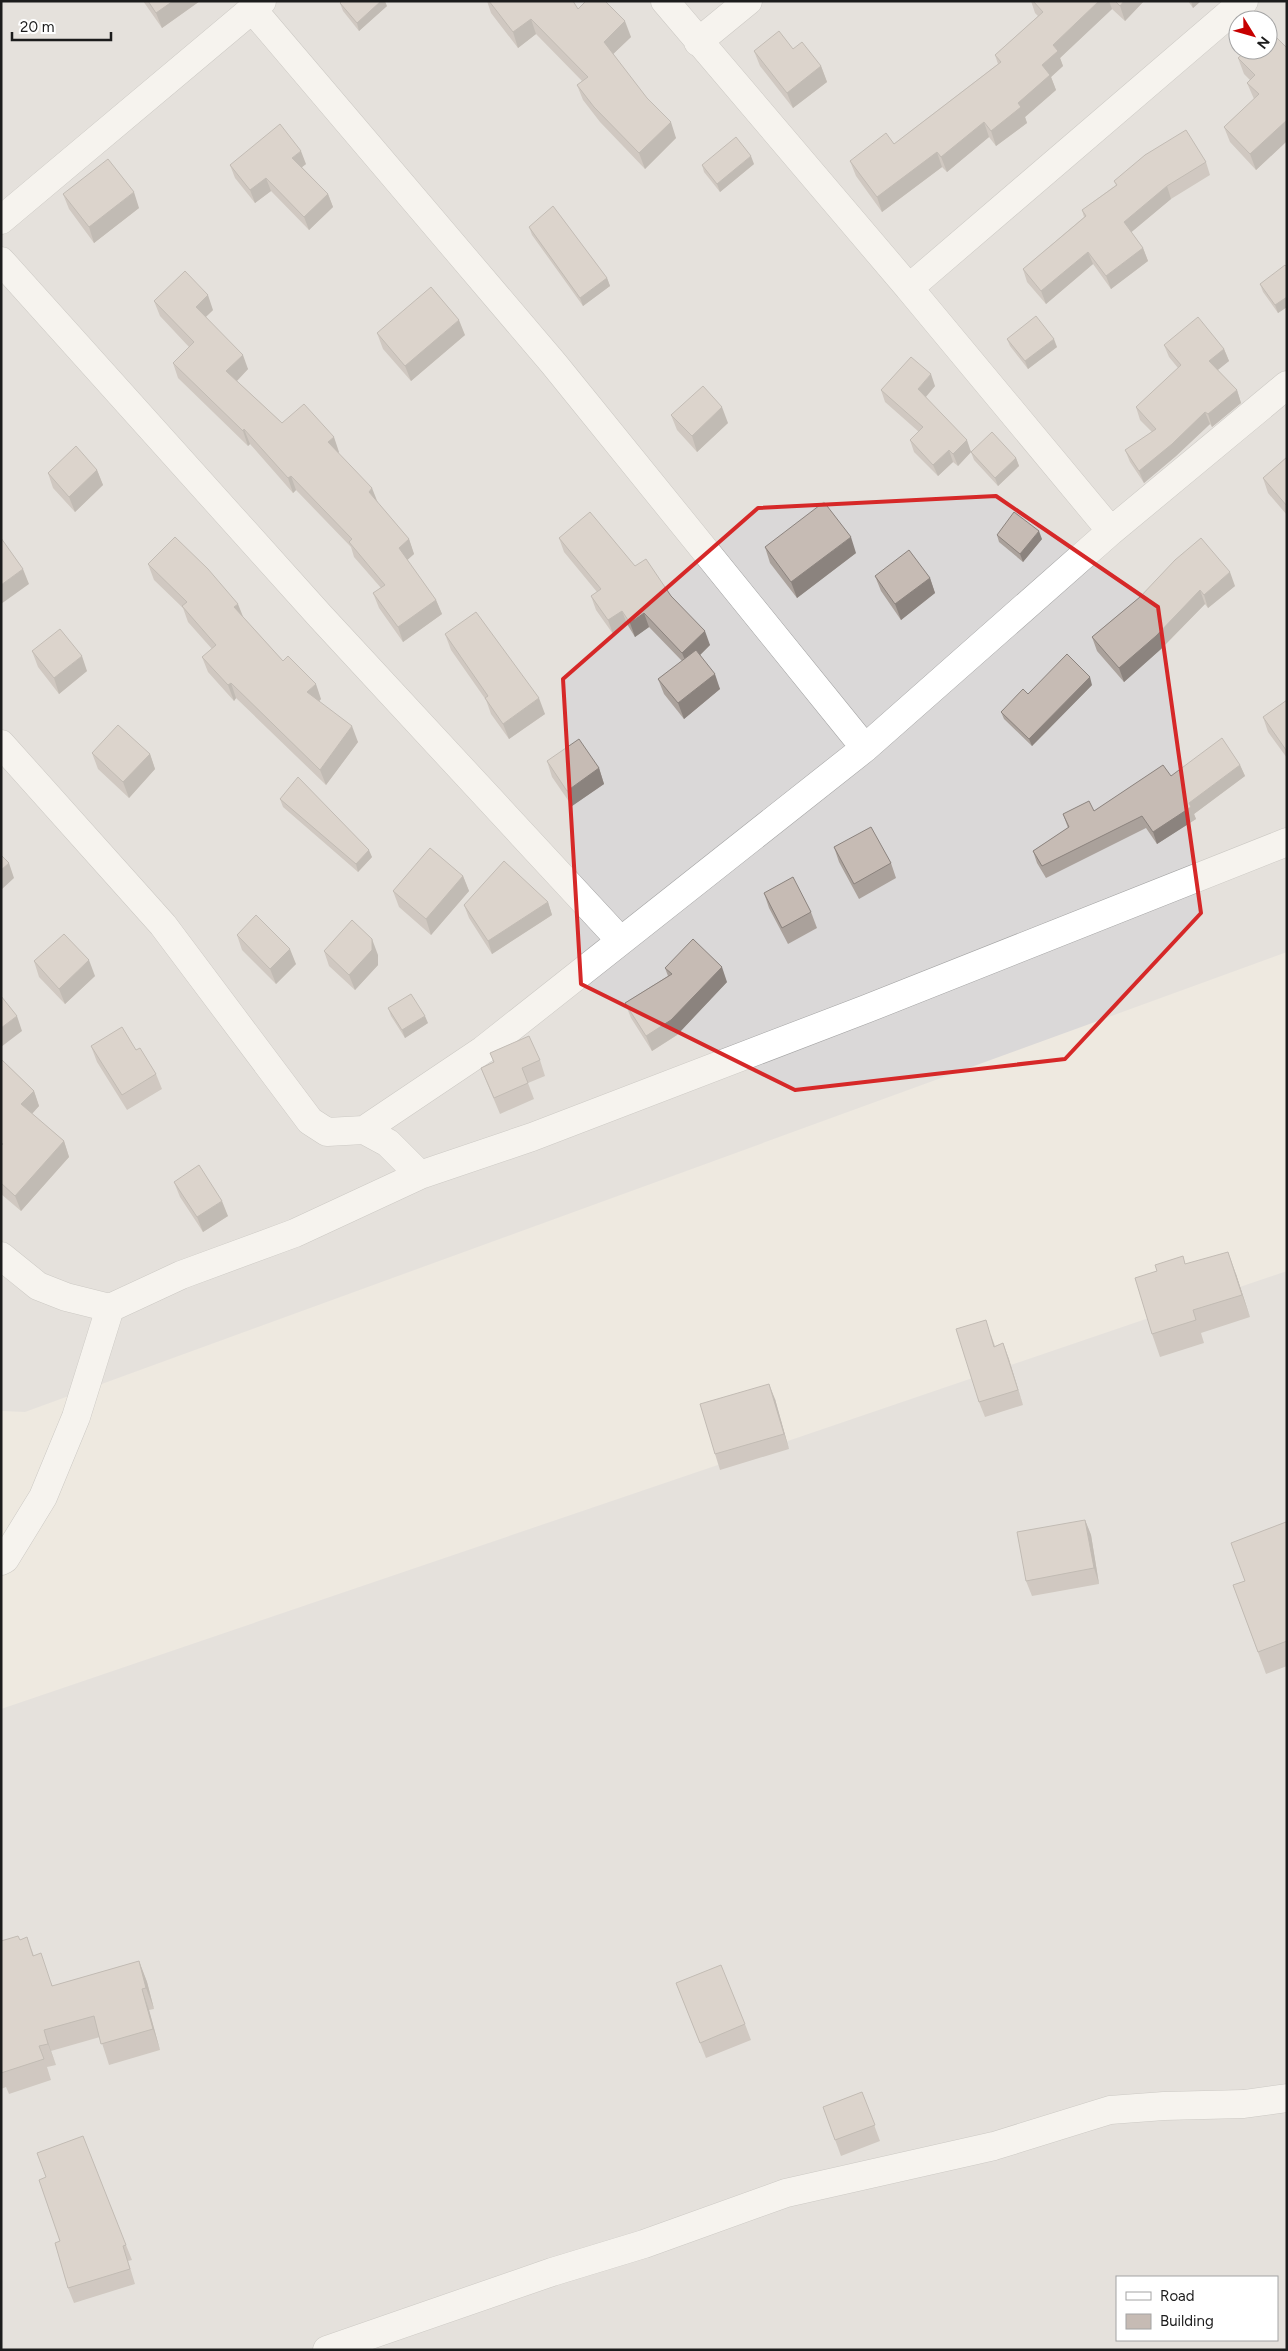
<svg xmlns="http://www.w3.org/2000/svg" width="1288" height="2351" viewBox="0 0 1288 2351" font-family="Figtree,sans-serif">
	<rect width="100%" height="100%" fill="#eee9e0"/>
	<path fill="#dad8d8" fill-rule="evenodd" d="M 1,1 L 1287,1 L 1287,952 L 25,1412 L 1,1411 ZM 1238,20 L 1268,20 L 1268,50 L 1238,50 Z
		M 1287,1271 L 1287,2350 L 1,2350 L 1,1709 ZM 1117,2277 L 1277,2277 L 1277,2340 L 1117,2340 Z"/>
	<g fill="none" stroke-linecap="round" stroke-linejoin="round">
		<g stroke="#a3a3a3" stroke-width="29">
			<path id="minor" d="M 665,1 L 909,288
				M 253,10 L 554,364 L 865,748
				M 698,42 L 748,1
				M 1,220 L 262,1
				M 1,261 L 320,616 L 620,940
				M 1111,531 L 909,288 L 1244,1
				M 1,744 L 163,925 L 310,1121 L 327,1132 L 364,1130
				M 420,1175 L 388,1143 L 364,1130 L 483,1050 L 865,748 L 1111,531 L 1287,385
				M 1,1256 L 38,1286 L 66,1297 L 110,1308
				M 1,1561 L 5,1559 L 43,1497 L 76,1417 L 110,1308 L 181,1275 L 295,1233 L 420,1175 L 532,1137 L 866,1009 L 1287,842
				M 327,2350 L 552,2272 L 644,2244 L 786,2193 L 994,2146 L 1110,2110 L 1164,2106 L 1244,2104 L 1287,2098"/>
		</g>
		<use href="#minor" stroke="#fff" stroke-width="28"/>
	</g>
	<path fill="#aaa19b" d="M 143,1 L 200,1 L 162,28 Z
		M 487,1 L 573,1 L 578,9 L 631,37 L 613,54 L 676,138 L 645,169 L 600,122 L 583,100 L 577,85 L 582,81 L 536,34 L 518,48 L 491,13 Z
		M 1031,1 L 1144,1 L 1125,21 L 1112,9 L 1060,58 L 1063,66 L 1051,77 L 1056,90 L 1025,117 L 1027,123 L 996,146 L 989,137 L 947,172 L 942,167 L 882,212 L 856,176 L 850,161 L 894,144 L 998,64 L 995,55 L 1038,16 L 1035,13 Z
		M 1188,1 L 1201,1 L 1193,8 Z
		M 340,3 L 387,6 L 359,31 L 343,11 Z
		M 1287,48 L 1287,141 L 1256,170 L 1230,142 L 1224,127 L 1254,99 L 1247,83 L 1250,80 L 1244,74 L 1238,58 Z
		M 793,49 L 821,66 L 827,82 L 793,108 L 760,66 L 754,51 Z
		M 1206,162 L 1210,175 L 1171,199 L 1131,232 L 1143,248 L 1148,261 L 1111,289 L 1093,264 L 1046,304 L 1027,282 L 1023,269 L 1084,217 L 1082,210 L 1116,185 L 1114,181 Z
		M 306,164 L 302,167 L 328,194 L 333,207 L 309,230 L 271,191 L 255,203 L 235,178 L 230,165 Z
		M 754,164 L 720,192 L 704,172 L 702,165 Z
		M 63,194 L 139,208 L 94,243 L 69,209 Z
		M 529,227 L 607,278 L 610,286 L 583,306 L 532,235 Z
		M 1287,267 L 1287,307 L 1278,313 L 1263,292 L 1260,284 Z
		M 154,301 L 213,310 L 206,317 L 248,369 L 237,381 L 282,423 L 339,452 L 338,453 L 377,502 L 409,539 L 414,554 L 407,560 L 436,600 L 442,614 L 403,642 L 379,608 L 373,593 L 381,588 L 354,557 L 351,547 L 296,490 L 293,493 L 250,444 L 248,446 L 178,378 L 173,363 L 189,347 L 160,316 Z
		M 377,333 L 465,335 L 411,381 L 383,349 Z
		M 1007,339 L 1057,347 L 1028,369 L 1010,346 Z
		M 1164,345 L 1224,349 L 1229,361 L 1217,370 L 1237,390 L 1241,403 L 1212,427 L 1210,424 L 1176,456 L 1144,483 L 1130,462 L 1125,450 L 1152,432 L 1140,420 L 1136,407 L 1178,368 L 1169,357 Z
		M 935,386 L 926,397 L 971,451 L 1016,458 L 1019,466 L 998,486 L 974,460 L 971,452 L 958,466 L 953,462 L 938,476 L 914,452 L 910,440 L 919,432 L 885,402 L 881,390 Z
		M 671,415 L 728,423 L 697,452 L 677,430 Z
		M 1287,457 L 1287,515 L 1268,493 L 1263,478 Z
		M 97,470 L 103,485 L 75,512 L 53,488 L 48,473 Z
		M 997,535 L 1042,539 L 1023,562 L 999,542 Z
		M 559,538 L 635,566 L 671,596 L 710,645 L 700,655 L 720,689 L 684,719 L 664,694 L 658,679 L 682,661 L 649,627 L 635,637 L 627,624 L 613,634 L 596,610 L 591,596 L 597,592 L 564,552 Z
		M 765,547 L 856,553 L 797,598 L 770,563 Z
		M 148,564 L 243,617 L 283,661 L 321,699 L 319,701 L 358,742 L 326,785 L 236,698 L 234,701 L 208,672 L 202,657 L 212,649 L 188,622 L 183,608 L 154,580 Z
		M 875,576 L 930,578 L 935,593 L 901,620 L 881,591 Z
		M 1235,586 L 1208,608 L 1205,604 L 1161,649 L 1124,682 L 1097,651 L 1092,637 L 1140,597 Z
		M 445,634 L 545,714 L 509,739 L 491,714 L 486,700 L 451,650 Z
		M 32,651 L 87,671 L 59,694 L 38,667 Z
		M 1092,685 L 1032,746 L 1004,719 L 1001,712 L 1028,694 Z
		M 1287,700 L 1287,758 L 1268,732 L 1263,717 Z
		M 92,753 L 150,754 L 155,769 L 129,798 L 98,769 Z
		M 547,761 L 599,768 L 604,784 L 572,806 L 552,777 Z
		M 1240,765 L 1245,776 L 1194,814 L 1196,819 L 1157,844 L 1146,828 L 1046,878 L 1037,863 L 1033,851 L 1068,828 L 1063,814 L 1094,811 L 1171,776 Z
		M 280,799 L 372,857 L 358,872 L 283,807 Z
		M 834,847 L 891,863 L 896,878 L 859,899 L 839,862 Z
		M 463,876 L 469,891 L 431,935 L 399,907 L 393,891 Z
		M 764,893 L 811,912 L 817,928 L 788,944 L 769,908 Z
		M 548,902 L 552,915 L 492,954 L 469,918 L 464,905 Z
		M 237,935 L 296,964 L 276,984 L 242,950 Z
		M 324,951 L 378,955 L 378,965 L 355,990 L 329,966 Z
		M 34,961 L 95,976 L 65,1004 L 39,977 Z
		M 665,968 L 727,982 L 677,1035 L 652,1051 L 631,1018 L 625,1003 L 668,976 Z
		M 388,1008 L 428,1023 L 405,1038 L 391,1016 Z
		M 91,1046 L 156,1074 L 162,1089 L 127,1110 L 97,1062 Z
		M 490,1053 L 540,1060 L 545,1076 L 528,1083 L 534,1099 L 500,1114 L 487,1083 L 481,1068 L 494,1062 Z
		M 1,1059 L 34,1091 L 39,1106 L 32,1114 L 64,1141 L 69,1157 L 21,1211 L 1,1194 Z
		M 174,1182 L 228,1216 L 203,1232 L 180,1197 Z
		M 1186,1264 L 1236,1274 L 1250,1317 L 1201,1333 L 1204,1343 L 1160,1357 L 1152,1334 Z
		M 991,1335 L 995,1346 L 1003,1343 L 1023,1405 L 985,1417 L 979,1402 Z
		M 775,1399 L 789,1449 L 720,1470 L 715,1454 Z
		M 1085,1520 L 1091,1535 L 1099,1584 L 1032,1596 L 1026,1581 Z
		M 1287,1525 L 1287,1666 L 1266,1674 L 1233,1585 L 1245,1581 Z
		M 27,1937 L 34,1956 L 53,1986 L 139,1961 L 147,1982 L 154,2009 L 149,2010 L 160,2050 L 109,2065 L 100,2037 L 51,2051 L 56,2065 L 47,2067 L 51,2080 L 9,2094 L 6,2087 L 1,2089 L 1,1941 L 20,1940 Z
		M 676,1983 L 745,2024 L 751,2040 L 706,2058 Z
		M 862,2092 L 880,2141 L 841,2156 L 823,2107 Z
		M 55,2243 L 126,2245 L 132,2260 L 128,2261 L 135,2284 L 74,2303 L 68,2288 Z"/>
	<path fill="#8b837e" d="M 173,1 L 200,1 L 162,28 L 156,13 Z
		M 381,1 L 385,1 L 387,6 L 359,31 L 357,23 Z
		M 1099,1 L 1109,1 L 1112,9 L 1060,58 L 1063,66 L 1051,77 L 1056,90 L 1025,117 L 1027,123 L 996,146 L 991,131 L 1018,103 L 1042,65 L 1053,45 Z
		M 1124,1 L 1144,1 L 1125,21 L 1120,6 Z
		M 1191,1 L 1201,1 L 1193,8 Z
		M 531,19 L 536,34 L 518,48 L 513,32 Z
		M 625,21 L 631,37 L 610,57 L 604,42 Z
		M 821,66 L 827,82 L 793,108 L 787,93 Z
		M 1287,120 L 1287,141 L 1256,170 L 1250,154 Z
		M 671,122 L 676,138 L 645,169 L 639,153 Z
		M 984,122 L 989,137 L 947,172 L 941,157 Z
		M 301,151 L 306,164 L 297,171 L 292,158 Z
		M 937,152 L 942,167 L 882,212 L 877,197 Z
		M 751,156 L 754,164 L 720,192 L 717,184 Z
		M 266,178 L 271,191 L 255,203 L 250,190 Z
		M 1167,186 L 1171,199 L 1128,235 L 1124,222 Z
		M 134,192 L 139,208 L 94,243 L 89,227 Z
		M 328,194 L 333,207 L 309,230 L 304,217 Z
		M 1143,248 L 1148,261 L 1111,289 L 1106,276 Z
		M 1088,252 L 1093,264 L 1046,304 L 1041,291 Z
		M 607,278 L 610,286 L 583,306 L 580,298 Z
		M 208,295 L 213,310 L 201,321 L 196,307 Z
		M 1287,297 L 1287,307 L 1278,313 L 1275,305 Z
		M 459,320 L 465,335 L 411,381 L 405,366 Z
		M 1054,339 L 1057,347 L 1028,369 L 1025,361 Z
		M 1224,349 L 1229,361 L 1213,374 L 1209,361 Z
		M 243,355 L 248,369 L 232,386 L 226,371 Z
		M 931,374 L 935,386 L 922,401 L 918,389 Z
		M 1237,390 L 1241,403 L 1212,427 L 1208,414 Z
		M 722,407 L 728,423 L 697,452 L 692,436 Z
		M 1205,412 L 1210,424 L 1176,456 L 1144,483 L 1139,471 Z
		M 244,429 L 250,444 L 248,446 L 243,431 Z
		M 334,437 L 339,452 L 333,457 L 328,442 Z
		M 967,440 L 971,452 L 958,466 L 953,454 Z
		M 949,450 L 953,462 L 938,476 L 933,465 Z
		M 1016,458 L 1019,466 L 998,486 L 995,478 Z
		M 97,470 L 103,485 L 75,512 L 69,497 Z
		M 291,476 L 296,490 L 293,493 L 288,478 Z
		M 372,488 L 378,503 L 369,492 Z
		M 1039,531 L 1042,539 L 1023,562 L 1020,554 Z
		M 851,537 L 856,553 L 797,598 L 791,582 Z
		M 409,539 L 414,554 L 404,563 L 399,548 Z
		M 23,569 L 29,584 L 1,604 L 1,585 Z
		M 1230,572 L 1235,586 L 1208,608 L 1204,595 Z
		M 930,578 L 935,593 L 901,620 L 895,604 Z
		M 1200,590 L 1205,604 L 1161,649 L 1124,682 L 1119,668 Z
		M 436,600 L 442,614 L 403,642 L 398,627 Z
		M 238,604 L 244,619 L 234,607 Z
		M 622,611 L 627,624 L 613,634 L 608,620 Z
		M 644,613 L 649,627 L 635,637 L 630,623 Z
		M 705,631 L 710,645 L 688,667 L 682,653 Z
		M 82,656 L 87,671 L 59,694 L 54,678 Z
		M 715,674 L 720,689 L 684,719 L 678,703 Z
		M 1090,677 L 1092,685 L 1032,746 L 1029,739 Z
		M 231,683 L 236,698 L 234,701 L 228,685 Z
		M 316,684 L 321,699 L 313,708 L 307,692 Z
		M 539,698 L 545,714 L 509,739 L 503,724 Z
		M 352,726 L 358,742 L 326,785 L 320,770 Z
		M 150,754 L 155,769 L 129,798 L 123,782 Z
		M 1240,765 L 1245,776 L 1194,814 L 1196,819 L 1157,844 L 1153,832 L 1189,803 Z
		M 599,768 L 604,784 L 572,806 L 567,791 Z
		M 369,850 L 372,857 L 358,872 L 356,864 Z
		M 9,863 L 14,878 L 1,890 L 1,870 Z
		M 463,876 L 469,891 L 431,935 L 426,919 Z
		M 548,902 L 552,915 L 492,954 L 488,941 Z
		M 372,939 L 378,955 L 378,965 L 355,990 L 349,975 Z
		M 290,949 L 296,964 L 276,984 L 270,969 Z
		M 89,960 L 95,976 L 65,1004 L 59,989 Z
		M 722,967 L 727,982 L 677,1035 L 652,1051 L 646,1036 Z
		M 17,1016 L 22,1031 L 1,1047 L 1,1028 Z
		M 425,1016 L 428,1023 L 405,1038 L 402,1030 Z
		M 34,1091 L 39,1106 L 27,1119 L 21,1104 Z
		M 64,1141 L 69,1157 L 21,1211 L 15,1196 Z
		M 222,1201 L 228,1216 L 203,1232 L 197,1217 Z
		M 1228,1252 L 1236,1274 L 1250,1317 L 1242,1295 Z
		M 1003,1343 L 1009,1359 L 1023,1405 L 1018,1390 Z
		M 769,1384 L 775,1399 L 789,1449 L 784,1434 Z
		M 1085,1520 L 1091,1535 L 1099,1584 L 1094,1568 Z
		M 139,1961 L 147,1982 L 154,2009 L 146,1988 Z
		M 142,1989 L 149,2010 L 160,2050 L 153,2029 Z
		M 44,2030 L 51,2051 L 56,2065 L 48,2044 Z"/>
	<path fill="#c6bbb4" stroke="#8b837e" d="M 148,1 L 173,1 L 156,13 Z
		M 342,1 L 381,1 L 357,23 L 340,3 Z
		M 489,1 L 573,1 L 578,9 L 586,1 L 605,1 L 625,21 L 604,42 L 647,98 L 671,122 L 639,153 L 594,107 L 577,85 L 588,77 L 531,19 L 513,32 Z
		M 1033,1 L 1099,1 L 1053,45 L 1058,51 L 1042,65 L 1050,75 L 1018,103 L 1021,107 L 991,131 L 984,122 L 941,157 L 937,152 L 877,197 L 850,161 L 886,133 L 894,144 L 1001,62 L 995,55 L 1043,12 Z
		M 1115,1 L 1124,1 L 1120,6 Z
		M 1268,29 L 1287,48 L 1287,120 L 1250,154 L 1224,127 L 1259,94 L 1247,83 L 1255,75 L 1238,58 L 1247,50 L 1268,50 Z
		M 779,31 L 793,49 L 802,42 L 821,66 L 787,93 L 754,51 Z
		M 280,124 L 301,151 L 292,158 L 328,194 L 304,217 L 266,178 L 250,190 L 230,165 Z
		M 1186,130 L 1206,162 L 1167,186 L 1124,222 L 1143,248 L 1106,276 L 1088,252 L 1041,291 L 1023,269 L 1086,216 L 1082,210 L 1117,185 L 1114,181 L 1145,155 Z
		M 736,137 L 751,156 L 717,184 L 702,165 Z
		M 108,159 L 134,192 L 89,227 L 63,194 Z
		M 553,206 L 607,278 L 580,298 L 529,227 Z
		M 1285,265 L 1287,267 L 1287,297 L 1275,305 L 1260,284 Z
		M 185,271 L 208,295 L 196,307 L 243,355 L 226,371 L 282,423 L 304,404 L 334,437 L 328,442 L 372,488 L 369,492 L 409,539 L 399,548 L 436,600 L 398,627 L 373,593 L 385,585 L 349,542 L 352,539 L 291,476 L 288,478 L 244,429 L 243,431 L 173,363 L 194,342 L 154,301 Z
		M 431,287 L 459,320 L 405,366 L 377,333 Z
		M 1036,316 L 1054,339 L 1025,361 L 1007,339 Z
		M 1198,317 L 1224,349 L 1209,361 L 1237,390 L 1208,414 L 1205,412 L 1172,444 L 1139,471 L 1125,450 L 1156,429 L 1136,407 L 1181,365 L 1164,345 Z
		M 911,357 L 931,374 L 918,389 L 967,440 L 953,454 L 949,450 L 933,465 L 910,440 L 923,427 L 881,390 Z
		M 703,386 L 722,407 L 692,436 L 671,415 Z
		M 992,432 L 1016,458 L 995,478 L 971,452 Z
		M 76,446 L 97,470 L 69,497 L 48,473 Z
		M 1287,457 L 1287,506 L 1263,478 Z
		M 824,502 L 851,537 L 791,582 L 765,547 Z
		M 590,512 L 635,566 L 646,559 L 671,596 L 705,631 L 682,653 L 644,613 L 630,623 L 622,611 L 608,620 L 591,596 L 601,589 L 559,538 Z
		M 1014,512 L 1039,531 L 1020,554 L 997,535 Z
		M 175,537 L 208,569 L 238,604 L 234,607 L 283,661 L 288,656 L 316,684 L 307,692 L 352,726 L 320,770 L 231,683 L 228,685 L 202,657 L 216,645 L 182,606 L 187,602 L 148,564 Z
		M 1,538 L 23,569 L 1,585 Z
		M 1201,538 L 1230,572 L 1204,595 L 1200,590 L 1156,636 L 1119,668 L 1092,637 L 1140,597 L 1175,560 Z
		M 909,550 L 930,578 L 895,604 L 875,576 Z
		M 476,612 L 539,698 L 503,724 L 485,698 L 488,696 L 445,634 Z
		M 60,629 L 82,656 L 54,678 L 32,651 Z
		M 696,650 L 715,674 L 678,703 L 658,679 Z
		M 1067,654 L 1090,677 L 1029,739 L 1001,712 L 1023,689 L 1028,694 Z
		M 1287,700 L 1287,750 L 1286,750 L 1263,717 Z
		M 118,725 L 150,754 L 123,782 L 92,753 Z
		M 1222,738 L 1240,765 L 1189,803 L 1191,807 L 1153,832 L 1142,816 L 1042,866 L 1033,851 L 1069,827 L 1063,814 L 1089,801 L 1094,811 L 1163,765 L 1171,776 Z
		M 579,739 L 599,768 L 567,791 L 547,761 Z
		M 298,777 L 369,850 L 356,864 L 280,799 Z
		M 871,827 L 891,863 L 854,884 L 834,847 Z
		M 430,848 L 463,876 L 426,919 L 393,891 Z
		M 1,855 L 9,863 L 1,870 Z
		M 504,861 L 548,902 L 488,941 L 464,905 Z
		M 793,877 L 811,912 L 782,928 L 764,893 Z
		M 256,915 L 290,949 L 270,969 L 237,935 Z
		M 352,920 L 372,939 L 372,950 L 349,975 L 324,951 Z
		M 64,934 L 89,960 L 59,989 L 34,961 Z
		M 693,939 L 722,967 L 671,1020 L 646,1036 L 625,1003 L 672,974 L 665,968 Z
		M 411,994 L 425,1016 L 402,1030 L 388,1008 Z
		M 1,996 L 17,1016 L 1,1028 Z
		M 122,1027 L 136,1050 L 140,1048 L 156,1074 L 122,1095 L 91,1046 Z
		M 529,1036 L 540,1060 L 522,1068 L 528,1083 L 494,1098 L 481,1068 L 494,1062 L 490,1053 Z
		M 1,1059 L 34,1091 L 21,1104 L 64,1141 L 15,1196 L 1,1183 L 1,1165 L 2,1164 L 1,1164 L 1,1146 L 3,1144 L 1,1142 Z
		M 199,1165 L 222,1201 L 197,1217 L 174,1182 Z
		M 1228,1252 L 1242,1295 L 1193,1310 L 1196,1320 L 1152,1334 L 1135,1278 L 1157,1271 L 1155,1265 L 1183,1256 L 1185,1264 Z
		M 986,1320 L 994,1347 L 1003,1343 L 1018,1390 L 979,1402 L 956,1329 Z
		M 769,1384 L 784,1434 L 715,1454 L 700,1404 Z
		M 1085,1520 L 1094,1568 L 1026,1581 L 1017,1532 Z
		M 1286,1522 L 1287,1525 L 1287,1641 L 1258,1652 L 1233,1585 L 1245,1581 L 1231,1543 Z
		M 18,1936 L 20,1940 L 27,1937 L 33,1956 L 41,1953 L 52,1986 L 139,1961 L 146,1988 L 142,1989 L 153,2029 L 101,2044 L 94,2016 L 44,2030 L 48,2044 L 39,2046 L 44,2059 L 1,2073 L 1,1941 Z
		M 721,1965 L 745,2024 L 700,2043 L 676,1983 Z
		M 862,2092 L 875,2125 L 835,2140 L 823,2107 Z
		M 83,2136 L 126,2245 L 123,2246 L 130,2269 L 68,2288 L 55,2243 L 60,2241 L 39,2180 L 46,2177 L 37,2153 Z"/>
	<path d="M0 0H1288V2351H0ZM 996,496 L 1158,607 L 1201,913 L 1065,1059 L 795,1090 L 581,984 L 563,679 L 758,508 Z" fill="#eee9e0" fill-opacity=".55" fill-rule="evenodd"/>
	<path fill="none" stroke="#d62828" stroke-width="4" stroke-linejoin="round" d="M 996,496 L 1158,607 L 1201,913 L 1065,1059 L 795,1090 L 581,984 L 563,679 L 758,508 Z"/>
	<rect width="1288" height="2351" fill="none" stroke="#1c1c1c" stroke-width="5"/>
	<rect x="1116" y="2276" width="162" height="65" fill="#ffffff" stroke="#a4a4a4"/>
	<rect x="1126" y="2292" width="25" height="8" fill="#ffffff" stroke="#a4a4a4"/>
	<text x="1160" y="2301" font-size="15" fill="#1c1c1c">Road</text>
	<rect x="1126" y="2314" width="25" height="15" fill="#c6bbb4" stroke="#a4a4a4"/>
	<text x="1160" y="2326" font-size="15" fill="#1c1c1c">Building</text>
	<g transform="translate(1253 35) rotate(127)"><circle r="24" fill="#ffffff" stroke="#a4a4a4"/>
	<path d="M0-4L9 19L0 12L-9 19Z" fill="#c70000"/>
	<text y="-8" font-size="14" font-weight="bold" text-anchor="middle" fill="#1c1c1c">N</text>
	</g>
	<path d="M12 32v8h99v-8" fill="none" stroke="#1c1c1c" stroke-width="2.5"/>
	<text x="20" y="32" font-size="15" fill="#1c1c1c" stroke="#ffffff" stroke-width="4" paint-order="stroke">20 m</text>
</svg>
